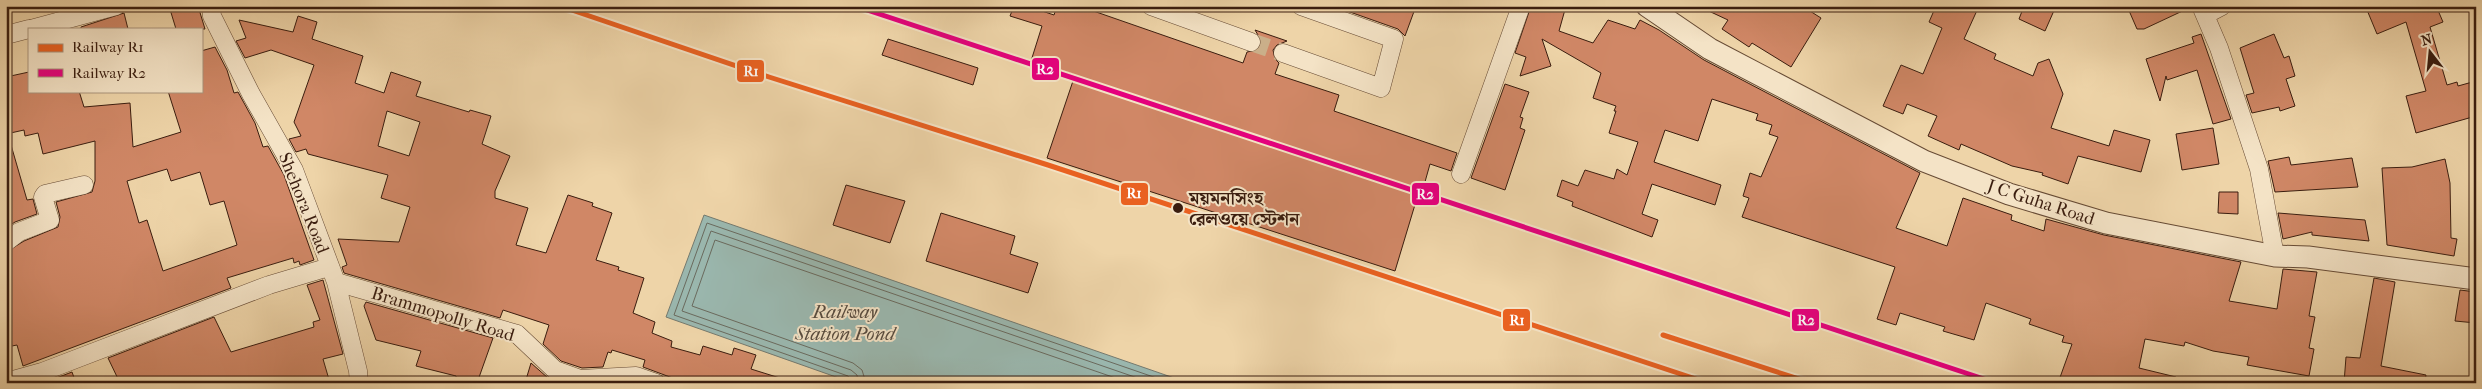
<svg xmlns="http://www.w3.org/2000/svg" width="2482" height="389" viewBox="0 0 2482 389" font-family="'IM FELL French Canon','Noto Serif Bengali',serif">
	<rect width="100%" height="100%" fill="#eed4a8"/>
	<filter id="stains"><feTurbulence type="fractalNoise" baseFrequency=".004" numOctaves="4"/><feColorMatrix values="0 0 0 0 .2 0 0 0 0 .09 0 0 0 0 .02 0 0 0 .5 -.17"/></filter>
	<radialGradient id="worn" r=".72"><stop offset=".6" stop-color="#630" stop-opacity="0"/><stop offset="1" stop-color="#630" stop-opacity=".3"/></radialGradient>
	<path fill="#9ab7ae" stroke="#74796e" d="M 704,215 L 1177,379 L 1177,383 L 853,383 L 666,317 Z"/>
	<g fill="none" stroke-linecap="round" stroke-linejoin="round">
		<path stroke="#6a6a5e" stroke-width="1" d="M 852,383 L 848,376 L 674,315 L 707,223 L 1171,383
			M 858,383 L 857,375 L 851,370 L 682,311 L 711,231 L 1152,383
			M 866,383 L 862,370 L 853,363 L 692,306 L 715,240 L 1130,383"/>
	</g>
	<path fill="#d08766" stroke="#3a1d0f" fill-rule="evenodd" d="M 169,6 L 198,6 L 205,29 L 176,29 Z
		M 1014,6 L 1027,6 L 1054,15 L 1057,6 L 1079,6 L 1243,63 L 1247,52 L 1257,50 L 1261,45 L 1261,40 L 1255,30 L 1287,41 L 1277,45 L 1273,50 L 1275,59 L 1279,63 L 1275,74 L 1339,95 L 1334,111 L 1457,153 L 1451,171 L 1430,164 L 1423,189 L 1420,188 L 1395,271 L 1047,158 L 1075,75 L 1031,61 L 1042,26 L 1010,16 Z
		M 1333,6 L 1416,6 L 1405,36 L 1398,29 Z
		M 1531,6 L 1566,6 L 1559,31 L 1593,43 L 1608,20 L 1635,29 L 1640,20 L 1659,30 L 1704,60 L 1920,173 L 1896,228 L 1947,246 L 1963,198 L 2012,215 L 2011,220 L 2044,231 L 2046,219 L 2104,235 L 2241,262 L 2229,301 L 2277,309 L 2283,269 L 2317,272 L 2309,316 L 2315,317 L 2309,348 L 2314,349 L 2309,376 L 2247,365 L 2249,357 L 2213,351 L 2185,342 L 2184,346 L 2145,339 L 2139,368 L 2176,377 L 2175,383 L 2058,383 L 2072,344 L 2062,342 L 2064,336 L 2029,324 L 2031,319 L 1986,303 L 1974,340 L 1943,331 L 1945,327 L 1900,313 L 1896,325 L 1877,319 L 1895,267 L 1742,217 L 1749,198 L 1743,196 L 1750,173 L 1761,177 L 1778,137 L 1769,134 L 1772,125 L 1756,120 L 1758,114 L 1712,99 L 1698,141 L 1665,130 L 1654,162 L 1721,185 L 1715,205 L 1652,184 L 1642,214 L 1658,220 L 1652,237 L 1572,206 L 1573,202 L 1557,196 L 1562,180 L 1578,186 L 1585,170 L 1614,179 L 1617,169 L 1627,175 L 1638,142 L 1609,133 L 1616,111 L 1614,111 L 1616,106 L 1593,98 L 1601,73 L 1542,39 L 1551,66 L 1520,76 L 1526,57 L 1515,53 Z
		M 1698,6 L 1802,6 L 1821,18 L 1791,67 L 1752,43 L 1749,47 L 1722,29 L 1728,20 Z
		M 1936,6 L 1979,6 L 1964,39 L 1996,54 L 1994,59 L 2033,76 L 2038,63 L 2049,59 L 2063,94 L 2051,128 L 2109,146 L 2114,130 L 2150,140 L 2141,172 L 2078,156 L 2068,184 L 2042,175 L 2043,173 L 2012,166 L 1961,144 L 1959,150 L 1928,136 L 1937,116 L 1907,104 L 1903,114 L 1883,106 L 1901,65 L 1923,74 L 1942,28 L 1929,22 Z
		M 2024,6 L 2056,6 L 2045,31 L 2019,19 Z
		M 2127,6 L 2191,6 L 2191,7 L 2144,29 L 2137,29 Z
		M 2377,6 L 2442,6 L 2437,8 L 2443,22 L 2430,27 L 2447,85 L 2457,82 L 2458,86 L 2476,81 L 2476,116 L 2416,133 L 2406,96 L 2426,91 L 2406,22 L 2377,34 L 2367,10 Z
		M 124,13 L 128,29 L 81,29 L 81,27 Z
		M 298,16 L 317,22 L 312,39 L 363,56 L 355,83 L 384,93 L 391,72 L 421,82 L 416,96 L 469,112 L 470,110 L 491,116 L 482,144 L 510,156 L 495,191 L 495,198 L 528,208 L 516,245 L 546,253 L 568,195 L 593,203 L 592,206 L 612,213 L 596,260 L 619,267 L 618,270 L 644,278 L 633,313 L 655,322 L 652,333 L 672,341 L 671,347 L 700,355 L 703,346 L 732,355 L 734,348 L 756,355 L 751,369 L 783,379 L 782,383 L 686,383 L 643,367 L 645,360 L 612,350 L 611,353 L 608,352 L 603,367 L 582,368 L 561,361 L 543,344 L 549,325 L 503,310 L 500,318 L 344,273 L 342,267 L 347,265 L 338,239 L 399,242 L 410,207 L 381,198 L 388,175 L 308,154 L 306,149 L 296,152 L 289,139 L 301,136 L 294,122 L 314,65 L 271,50 L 245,58 L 236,41 L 246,38 L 239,20 L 293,32 ZM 387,111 L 420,122 L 409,156 L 378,146 Z
		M 2201,34 L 2231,119 L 2213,124 L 2197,70 L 2167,80 L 2166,76 L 2160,101 L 2146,59 L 2194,43 L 2192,37 Z
		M 2274,34 L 2284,58 L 2289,56 L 2295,76 L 2286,79 L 2295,106 L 2280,111 L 2279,107 L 2252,113 L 2246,95 L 2254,93 L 2240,48 Z
		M 888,39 L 978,68 L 973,85 L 882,55 Z
		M 215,47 L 227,70 L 234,93 L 238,92 L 255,123 L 263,147 L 268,146 L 284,175 L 314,260 L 300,265 L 299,261 L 294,263 L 293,258 L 227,278 L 231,288 L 23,366 L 17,345 L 12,346 L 9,333 L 6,334 L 6,252 L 24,241 L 58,227 L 60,217 L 56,202 L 92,192 L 95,181 L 95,141 L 43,154 L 38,133 L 25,136 L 24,130 L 6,134 L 6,77 L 29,72 L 29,91 L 79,91 L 84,107 L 130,103 L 133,147 L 181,132 L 168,91 L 201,91 L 201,51 ZM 167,169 L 171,181 L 200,172 L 210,205 L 224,201 L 237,245 L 163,271 L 147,220 L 139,223 L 127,181 Z
		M 1505,84 L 1529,92 L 1520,117 L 1523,118 L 1520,128 L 1525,130 L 1505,190 L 1471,178 Z
		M 2213,128 L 2219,164 L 2182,170 L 2176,134 Z
		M 11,145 L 27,200 L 33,199 L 37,214 L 15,222 L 6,228 L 6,146 Z
		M 2289,157 L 2291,165 L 2352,158 L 2358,187 L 2275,192 L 2268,161 Z
		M 2445,159 L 2450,183 L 2451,238 L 2457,239 L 2454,256 L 2387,245 L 2382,168 L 2412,167 Z
		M 846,185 L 905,201 L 890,243 L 833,225 Z
		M 2219,192 L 2238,192 L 2238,214 L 2218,213 Z
		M 941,213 L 1015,236 L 1010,254 L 1038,263 L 1028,293 L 926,261 Z
		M 2278,213 L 2365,220 L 2369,241 L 2312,235 L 2312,232 L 2283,239 Z
		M 2374,278 L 2395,282 L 2381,366 L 2426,375 L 2425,383 L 2344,383 L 2346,357 L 2360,358 Z
		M 323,280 L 343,354 L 323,359 L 330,383 L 120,383 L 108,358 L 214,317 L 231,352 L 314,327 L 313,322 L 320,320 L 307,285 Z
		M 2460,290 L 2476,292 L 2476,323 L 2455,321 Z
		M 366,302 L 493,338 L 477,383 L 457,383 L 456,376 L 416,366 L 421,351 L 376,340 L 364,306 Z
		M 531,363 L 548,378 L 559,383 L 525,383 Z
		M 72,372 L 76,383 L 43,383 L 46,382 Z"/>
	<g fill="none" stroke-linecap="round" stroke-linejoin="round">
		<path stroke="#caaf89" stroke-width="18" stroke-dasharray="18 9" stroke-linecap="butt" d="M 1251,42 L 1283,53"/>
		<g stroke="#674b35" stroke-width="19">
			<path id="minor" d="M 211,6 L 212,16 L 251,94 L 294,170 L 336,282 L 358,371 L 359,383
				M 1151,6 L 1251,42
				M 2201,6 L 2219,48 L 2259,169 L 2275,256
				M 2205,15 L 2222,6
				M 31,29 L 116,6
				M 6,35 L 29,29
				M 1283,53 L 1381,88 L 1394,39 L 1301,6
				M 1461,174 L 1521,6
				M 6,242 L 19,232 L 50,220 L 43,197 L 45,194 L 84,185
				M 336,282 L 517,334 L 555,370 L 580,379 L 636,376 L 656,383
				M 6,382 L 42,372 L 269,285 L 329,267"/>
		</g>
		<g stroke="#674b35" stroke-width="23">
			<path id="tertiary" d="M 1647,6 L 1710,49 L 1924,161 L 2009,194 L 2106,223 L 2275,256 L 2308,257 L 2476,279"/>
		</g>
		<use href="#minor" stroke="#f4e3c6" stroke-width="18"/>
		<use href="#tertiary" stroke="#f4e3c6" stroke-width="21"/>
		<g stroke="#f4e3c6" stroke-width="9">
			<path id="rail-1" d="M 560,6 L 769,77 L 1048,165 L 1708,383
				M 1663,335 L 1811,383"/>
		</g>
		<g stroke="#f4e3c6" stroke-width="9">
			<path id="rail-2" d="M 855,6 L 1996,383"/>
		</g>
		<use href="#rail-1" stroke="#e96121" stroke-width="5"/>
		<use href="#rail-2" stroke="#e5007d" stroke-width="5"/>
	</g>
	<circle fill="#3a1d0f" stroke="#f4e3c6" stroke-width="2" cx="1178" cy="208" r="6"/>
	<g text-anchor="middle" stroke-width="4" stroke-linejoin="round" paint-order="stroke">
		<g font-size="18" font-weight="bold" fill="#3a1d0f" stroke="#f4e3c6" text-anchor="start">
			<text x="1189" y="204">ময়মনসিংহ<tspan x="1189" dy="21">রেলওয়ে স্টেশন</tspan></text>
		</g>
		<g font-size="18" fill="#3a1d0f" stroke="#f4e3c6">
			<text transform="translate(2041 202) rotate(18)" y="6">J C Guha Road</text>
			<text transform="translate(304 203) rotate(68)" y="6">Shehora Road</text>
			<text transform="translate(443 314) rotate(17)" y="6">Brammopolly Road</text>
		</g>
		<g font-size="19" font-style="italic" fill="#574b3f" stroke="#f4e3c6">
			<text x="845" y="318">Railway<tspan x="845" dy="22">Station Pond</tspan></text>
		</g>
	</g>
	<g stroke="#f4e3c6" stroke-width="2">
		<rect x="1031" y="57" width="29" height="24" rx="5" fill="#e5007d"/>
		<rect x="736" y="59" width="29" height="24" rx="5" fill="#e96121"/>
		<rect x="1120" y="182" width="29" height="24" rx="5" fill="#e96121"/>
		<rect x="1411" y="182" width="29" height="24" rx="5" fill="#e5007d"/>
		<rect x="1502" y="308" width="29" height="24" rx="5" fill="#e96121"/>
		<rect x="1791" y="308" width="29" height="24" rx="5" fill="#e5007d"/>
	</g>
	<g font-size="14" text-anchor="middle" font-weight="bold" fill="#fff">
		<text x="1045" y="74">R2</text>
		<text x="751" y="76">R1</text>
		<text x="1134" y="198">R1</text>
		<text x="1425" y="199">R2</text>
		<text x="1517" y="325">R1</text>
		<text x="1806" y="325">R2</text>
	</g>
	<rect width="2482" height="389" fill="none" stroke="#eed4a8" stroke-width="25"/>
	<rect x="8" y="8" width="2467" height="374" fill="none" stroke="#3a1d0f" stroke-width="2.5"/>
	<rect x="12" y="12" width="2457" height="364" fill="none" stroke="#3a1d0f"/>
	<rect x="28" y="28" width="175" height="65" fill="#f4e3c6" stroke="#aa947d"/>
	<rect x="38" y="44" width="25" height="8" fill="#e96121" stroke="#aa947d"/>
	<text x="72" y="52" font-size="15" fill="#3a1d0f">Railway R1</text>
	<rect x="38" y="69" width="25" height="8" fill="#e5007d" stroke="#aa947d"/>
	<text x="72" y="78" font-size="15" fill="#3a1d0f">Railway R2</text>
	<g transform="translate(2430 52) rotate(344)" stroke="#f4e3c6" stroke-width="4" paint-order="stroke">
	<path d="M0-4L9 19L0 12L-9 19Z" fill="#3a1d0f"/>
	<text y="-8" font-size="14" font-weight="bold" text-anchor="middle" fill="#3a1d0f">N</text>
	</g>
	<rect width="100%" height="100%" filter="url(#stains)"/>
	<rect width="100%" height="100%" fill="url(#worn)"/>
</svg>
